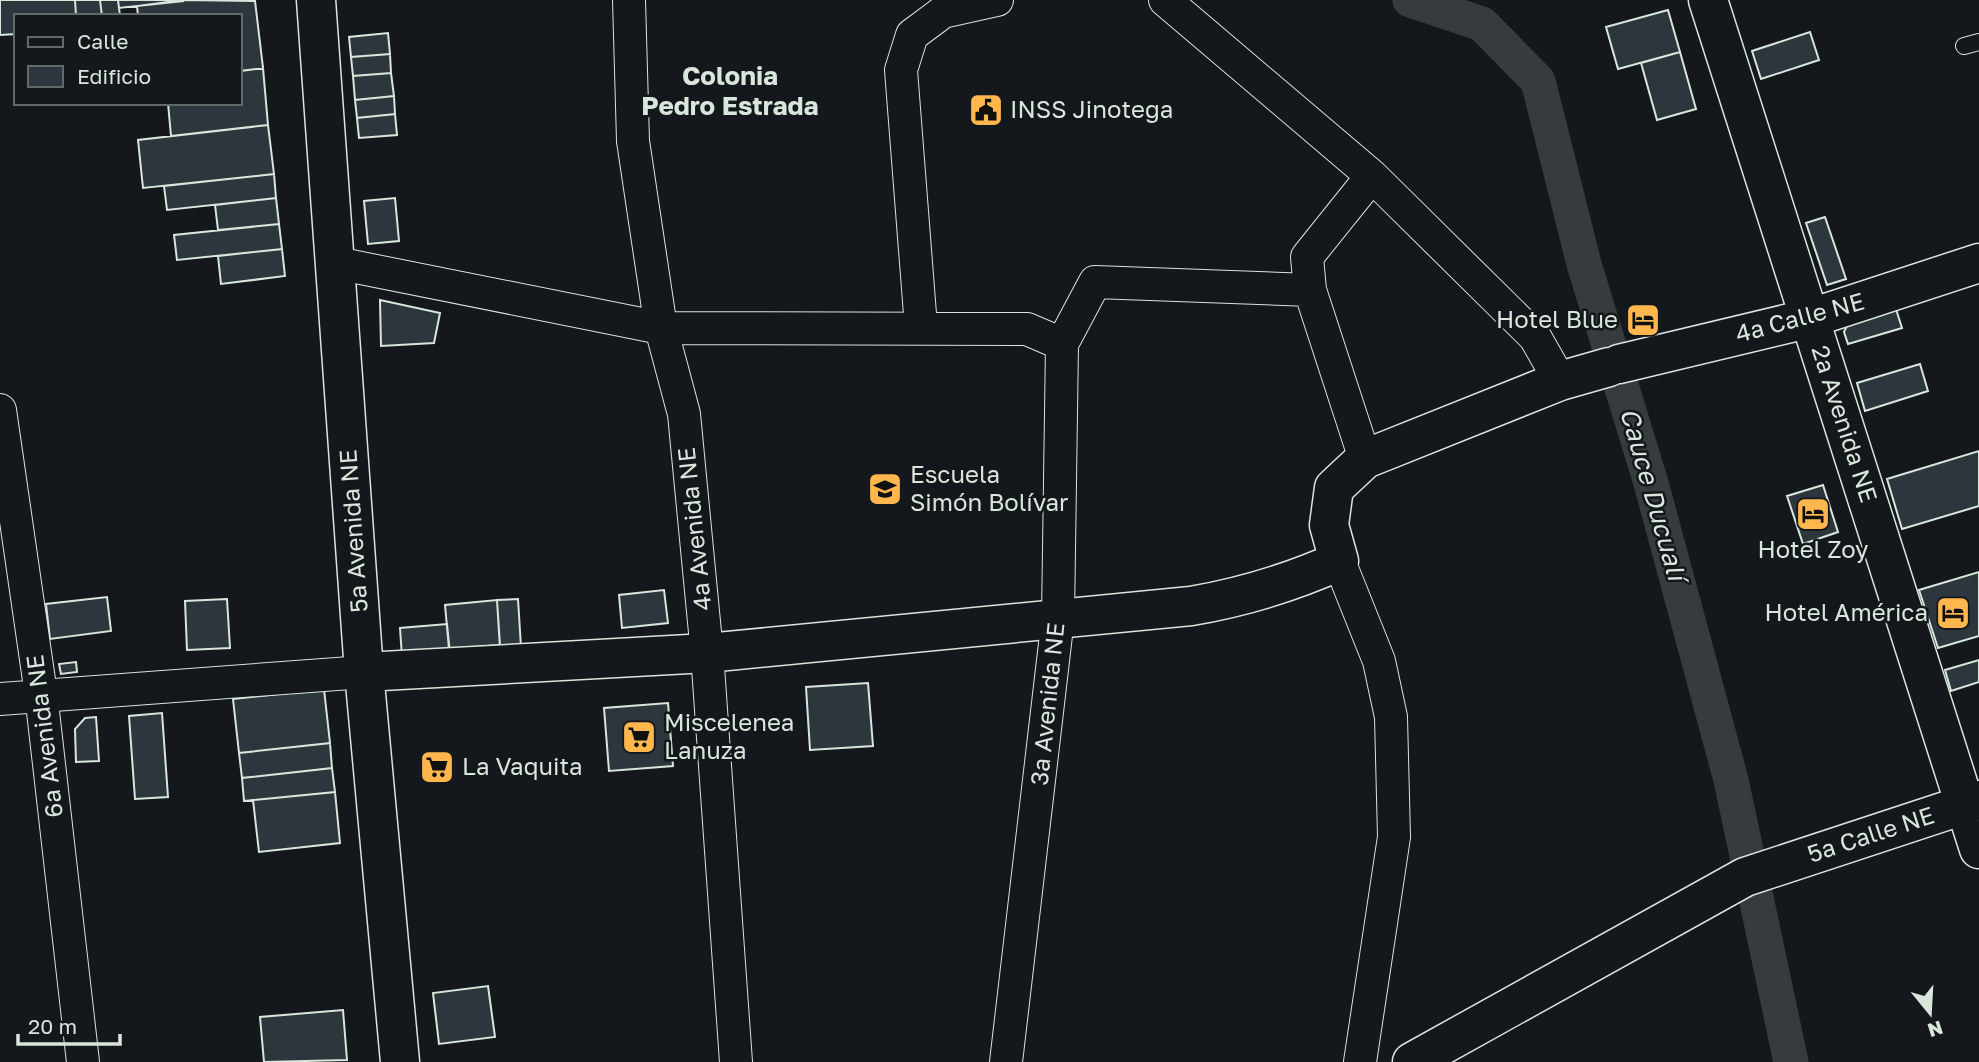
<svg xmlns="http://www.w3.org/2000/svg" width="1979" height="1062" viewBox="0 0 1979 1062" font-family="'Golos Text',sans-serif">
	<rect width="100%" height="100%" fill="#14181c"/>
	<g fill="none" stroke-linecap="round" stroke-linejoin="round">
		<path stroke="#363b3e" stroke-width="35" d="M 1410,0 L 1482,24 L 1538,81 L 1584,264 L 1651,483 L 1731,780 L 1791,1062"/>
	</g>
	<path fill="#2c363c" stroke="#d8e6dc" stroke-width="2" d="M 0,0 L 75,0 L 76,16 L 16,16 L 16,34 L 0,35 Z
		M 75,0 L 100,0 L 102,16 L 76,16 Z
		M 100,0 L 118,0 L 120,16 L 102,16 Z
		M 118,0 L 183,0 L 183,1 L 119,8 Z
		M 183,0 L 255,1 L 263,68 L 240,71 L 240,16 L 138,16 L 137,6 Z
		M 1668,10 L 1680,52 L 1618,69 L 1606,27 Z
		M 1810,32 L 1819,60 L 1761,79 L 1752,51 Z
		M 388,33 L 390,54 L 351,57 L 349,37 Z
		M 1680,52 L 1696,109 L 1657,120 L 1641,63 Z
		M 390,54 L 391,73 L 353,76 L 351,57 Z
		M 263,68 L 268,125 L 171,136 L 168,103 L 240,103 L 240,71 Z
		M 391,73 L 394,96 L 355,100 L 353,76 Z
		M 394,96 L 395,114 L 357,118 L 355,100 Z
		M 395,114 L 397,135 L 359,138 L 357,118 Z
		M 268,125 L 274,174 L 143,188 L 138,140 Z
		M 274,174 L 276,198 L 167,210 L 164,186 Z
		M 276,198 L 279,224 L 218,230 L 215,205 Z
		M 395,198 L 399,241 L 368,244 L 364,201 Z
		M 1825,217 L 1846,279 L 1827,285 L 1806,223 Z
		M 279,224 L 282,249 L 177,260 L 174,235 Z
		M 282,249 L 285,276 L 221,284 L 218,256 Z
		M 380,300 L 440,313 L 434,343 L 381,346 Z
		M 1896,309 L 1902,328 L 1848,344 L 1844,332 L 1848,323 Z
		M 1920,364 L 1928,391 L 1865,411 L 1857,383 Z
		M 1979,451 L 1979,506 L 1902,529 L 1887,479 Z
		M 1823,485 L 1838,532 L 1803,544 L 1787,496 Z
		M 1979,572 L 1979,636 L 1938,648 L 1919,590 Z
		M 664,590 L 668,623 L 622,628 L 619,595 Z
		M 107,597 L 111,631 L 50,639 L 46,604 Z
		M 227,599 L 230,648 L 187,650 L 185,601 Z
		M 518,599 L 521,647 L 500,649 L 497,600 Z
		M 497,600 L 500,645 L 449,649 L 445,605 Z
		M 447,624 L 450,653 L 402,657 L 400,628 Z
		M 1979,660 L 1979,682 L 1951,691 L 1945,670 Z
		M 76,662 L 77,672 L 61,674 L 59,664 Z
		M 868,683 L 873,746 L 810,750 L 806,687 Z
		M 324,689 L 330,743 L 239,753 L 233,699 Z
		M 668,703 L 673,766 L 609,771 L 604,708 Z
		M 162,713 L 168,797 L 135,799 L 129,716 Z
		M 96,717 L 99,761 L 76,762 L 75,729 L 85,718 Z
		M 330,743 L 332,768 L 242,778 L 239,753 Z
		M 332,768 L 335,792 L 244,801 L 242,778 Z
		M 335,792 L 340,843 L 259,852 L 253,800 Z
		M 488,986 L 495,1037 L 439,1044 L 433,993 Z
		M 343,1010 L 347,1060 L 264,1062 L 260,1017 Z"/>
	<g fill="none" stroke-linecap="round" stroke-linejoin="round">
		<g stroke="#d8e6dc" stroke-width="18">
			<path id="lane" d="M 1964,46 L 1979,42"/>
		</g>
		<g stroke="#d8e6dc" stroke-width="34">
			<path id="street" d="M 629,0 L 633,141 L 661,328 L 684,414 L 707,653 L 736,1062
				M 1165,0 L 1372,176 L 1535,337 L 1560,381
				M 336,263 L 661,328 L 1027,329 L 1062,344
				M 1310,290 L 1365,459
				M 921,327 L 901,70 L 912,35 L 943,12 L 997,0
				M 0,410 L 41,694 L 83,1062
				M 1339,561 L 1379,661 L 1391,717 L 1394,837 L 1360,1062
				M 0,699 L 364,672
				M 1006,1062 L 1058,618 L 1062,344 L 1095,282 L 1310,290 L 1307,257 L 1372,176"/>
		</g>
		<g stroke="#d8e6dc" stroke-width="41">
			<path id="secondary" d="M 316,0 L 364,672 L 400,1062
				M 1708,0 L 1979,849
				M 1619,364 L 1811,318 L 1979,263
				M 364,672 L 707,653 L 1191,606 C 1244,597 1290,583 1339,561 L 1329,525 L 1334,488 L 1365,459 L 1560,381 L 1609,367
				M 1412,1062 L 1745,877 L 1979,800"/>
		</g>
		<use href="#lane" stroke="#14181c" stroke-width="16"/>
		<use href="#street" stroke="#14181c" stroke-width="32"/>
		<use href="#secondary" stroke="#14181c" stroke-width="38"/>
	</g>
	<defs>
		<g id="civic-square" transform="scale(1.75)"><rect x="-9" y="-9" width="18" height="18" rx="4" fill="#ffb74d" stroke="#14181c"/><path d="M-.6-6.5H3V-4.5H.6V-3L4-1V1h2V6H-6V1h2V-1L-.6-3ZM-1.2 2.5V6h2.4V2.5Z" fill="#111"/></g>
		<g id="hotel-square" transform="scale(1.75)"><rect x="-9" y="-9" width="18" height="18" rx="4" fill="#ffb74d" stroke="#14181c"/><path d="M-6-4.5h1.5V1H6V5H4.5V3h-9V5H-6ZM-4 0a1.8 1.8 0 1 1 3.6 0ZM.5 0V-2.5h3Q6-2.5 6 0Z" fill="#111"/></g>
		<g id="school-square" transform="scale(1.75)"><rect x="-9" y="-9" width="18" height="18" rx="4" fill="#ffb74d" stroke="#14181c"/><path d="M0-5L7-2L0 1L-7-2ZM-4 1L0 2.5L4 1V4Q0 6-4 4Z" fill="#111"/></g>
		<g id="supermarket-square" transform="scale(1.75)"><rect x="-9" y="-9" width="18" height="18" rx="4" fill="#ffb74d" stroke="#14181c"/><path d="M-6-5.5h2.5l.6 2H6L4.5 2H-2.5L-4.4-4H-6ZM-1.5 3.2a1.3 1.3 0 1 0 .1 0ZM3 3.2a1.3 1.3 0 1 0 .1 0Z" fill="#111"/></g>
	</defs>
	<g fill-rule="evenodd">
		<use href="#civic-square" x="986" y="110"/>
		<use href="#hotel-square" x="1643" y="320"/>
		<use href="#school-square" x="885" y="489"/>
		<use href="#hotel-square" x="1813" y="514"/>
		<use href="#hotel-square" x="1953" y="613"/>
		<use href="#supermarket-square" x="639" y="737"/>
		<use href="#supermarket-square" x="437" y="767"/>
	</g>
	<g text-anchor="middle" stroke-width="5" stroke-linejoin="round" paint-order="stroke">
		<g font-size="24" fill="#d8e6dc" stroke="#14181c" text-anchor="start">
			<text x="1010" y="118">INSS Jinotega</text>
			<text x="1618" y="328" text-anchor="end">Hotel Blue</text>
			<text x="910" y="483">Escuela<tspan x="910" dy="28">Simón Bolívar</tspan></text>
			<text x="1813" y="558" text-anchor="middle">Hotel Zoy</text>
			<text x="1928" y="621" text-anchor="end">Hotel América</text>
			<text x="664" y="731">Miscelenea<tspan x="664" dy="28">Lanuza</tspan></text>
			<text x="462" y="775">La Vaquita</text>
		</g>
		<g font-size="24" fill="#d8e6dc" stroke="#14181c">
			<text transform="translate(1800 318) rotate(-15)" y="8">4a Calle NE</text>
			<text transform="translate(1844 424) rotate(72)" y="8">2a Avenida NE</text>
			<text transform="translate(695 529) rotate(-96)" y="8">4a Avenida NE</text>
			<text transform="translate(354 531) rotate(-94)" y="8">5a Avenida NE</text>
			<text transform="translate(1048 704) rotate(-84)" y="8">3a Avenida NE</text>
			<text transform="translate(45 736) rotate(-97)" y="8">6a Avenida NE</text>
			<text transform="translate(1871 835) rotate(-18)" y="8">5a Calle NE</text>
		</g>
		<g font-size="26" font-weight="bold" fill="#d8e6dc" stroke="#14181c">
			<text x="730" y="85">Colonia<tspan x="730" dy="30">Pedro Estrada</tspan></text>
		</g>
		<g font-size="26" font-style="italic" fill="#d8e6dc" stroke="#14181c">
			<text transform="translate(1653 494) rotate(74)" y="9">Cauce Ducualí</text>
		</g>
	</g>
	<rect x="14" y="14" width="228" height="91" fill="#14181c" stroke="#626a69" stroke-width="2"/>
	<rect x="28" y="37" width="35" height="10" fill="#14181c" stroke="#626a69" stroke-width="2"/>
	<text x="77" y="49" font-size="21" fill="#d8e6dc">Calle</text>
	<rect x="28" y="66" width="35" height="21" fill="#2c363c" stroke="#626a69" stroke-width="2"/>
	<text x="77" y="84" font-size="21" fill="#d8e6dc">Edificio</text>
	<g transform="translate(1930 1013) rotate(162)" stroke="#14181c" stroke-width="5" paint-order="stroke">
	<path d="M0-5L12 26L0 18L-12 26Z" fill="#d8e6dc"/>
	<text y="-10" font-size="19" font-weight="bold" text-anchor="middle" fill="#d8e6dc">N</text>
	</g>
	<path d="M18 1034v10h102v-10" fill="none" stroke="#d8e6dc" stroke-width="3.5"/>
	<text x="28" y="1034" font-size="21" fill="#d8e6dc" stroke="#14181c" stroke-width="5" paint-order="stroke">20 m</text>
</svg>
